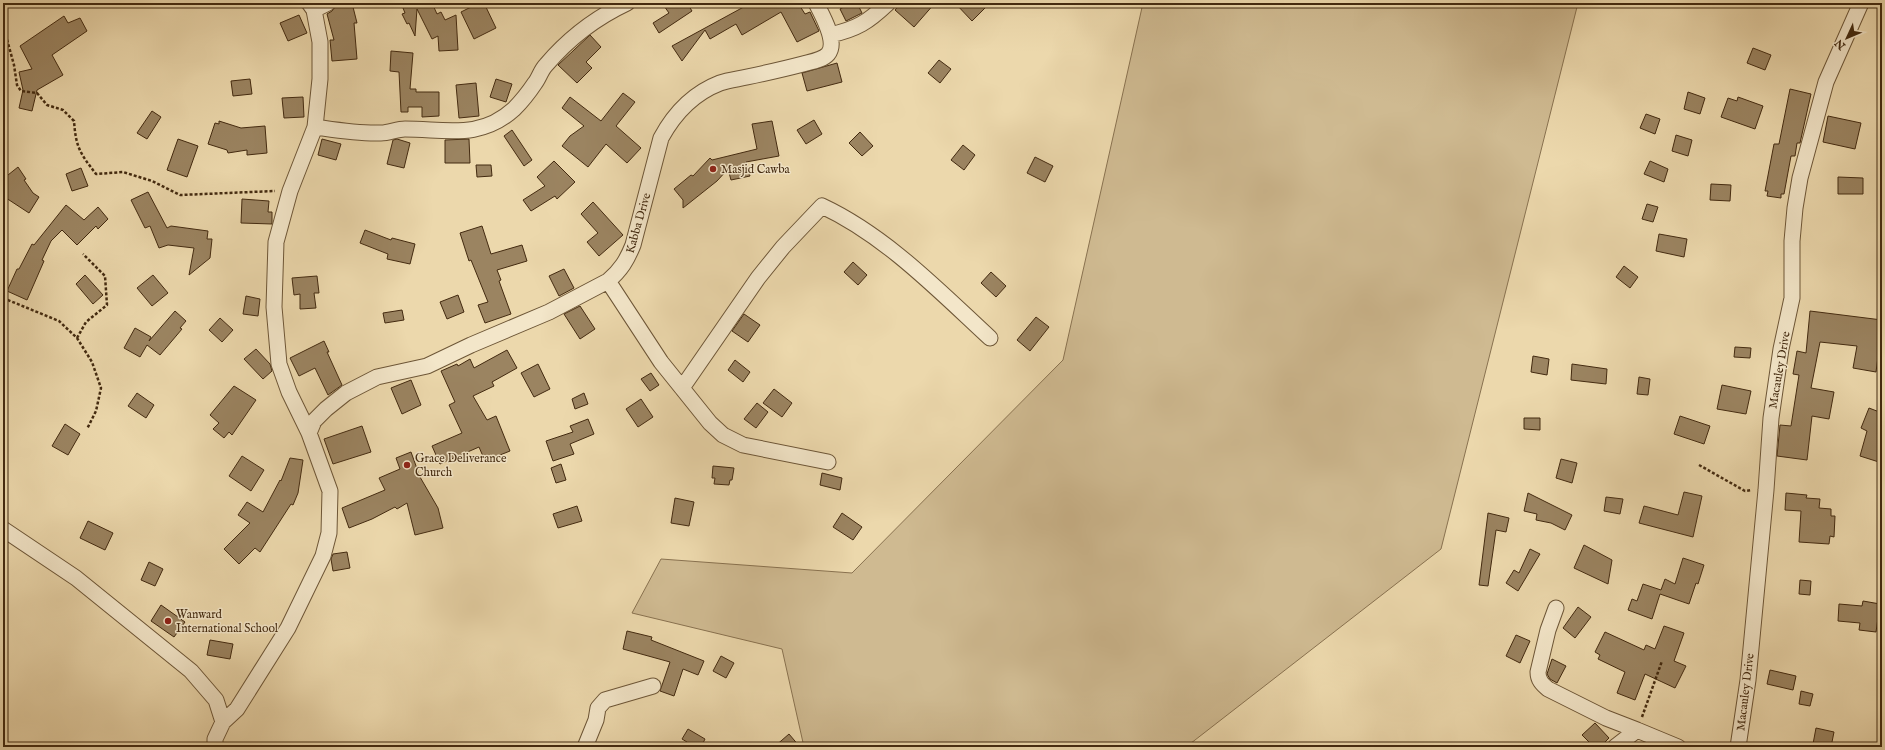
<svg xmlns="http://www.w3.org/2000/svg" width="1885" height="750" viewBox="0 0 1885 750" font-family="'IM FELL English',serif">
	<rect width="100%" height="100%" fill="#ecd8ac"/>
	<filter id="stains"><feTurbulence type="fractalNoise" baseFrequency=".005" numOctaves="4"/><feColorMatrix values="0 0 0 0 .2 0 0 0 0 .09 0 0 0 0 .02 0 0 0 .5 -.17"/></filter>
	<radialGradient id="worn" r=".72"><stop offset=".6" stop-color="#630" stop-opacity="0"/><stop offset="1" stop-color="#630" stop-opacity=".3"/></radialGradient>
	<path fill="#cfba91" stroke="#897250" d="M 1143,3 L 1578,3 L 1441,549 L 1186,747 L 804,747 L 782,649 L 632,613 L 661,559 L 852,573 L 1063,360 Z"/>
	<path fill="#9b8461" stroke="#432a10" d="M 345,3 L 352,3 L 357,23 L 354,23 L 357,59 L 332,61 L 330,40 L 334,40 L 327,14 L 332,11 L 336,5 Z
		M 413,3 L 432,3 L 437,14 L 441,12 L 445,20 L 456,15 L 458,50 L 439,51 L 438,36 L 432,39 L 417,9 L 415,36 L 409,23 L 407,24 L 402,14 L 405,13 L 403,8 Z
		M 479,3 L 484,3 L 496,28 L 474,39 L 461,12 Z
		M 662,3 L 687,3 L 692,11 L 659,33 L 653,23 L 669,13 Z
		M 751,3 L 798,3 L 805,14 L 810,12 L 819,31 L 797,42 L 781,12 L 742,35 L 736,24 L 710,39 L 705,30 L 682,61 L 672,46 Z
		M 851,3 L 857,3 L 862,13 L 846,21 L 840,9 Z
		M 901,3 L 935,3 L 914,27 L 895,10 Z
		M 955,3 L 990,3 L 972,21 Z
		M 299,15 L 307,33 L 288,41 L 280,23 Z
		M 64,16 L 68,23 L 80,18 L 87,31 L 52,55 L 63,75 L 37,90 L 32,111 L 19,108 L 23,90 L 19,72 L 32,69 L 20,46 Z
		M 590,35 L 601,47 L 586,62 L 592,68 L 577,83 L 558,65 Z
		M 1753,48 L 1771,55 L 1765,70 L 1747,63 Z
		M 391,51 L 413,53 L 410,89 L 416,89 L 416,92 L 439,92 L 439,116 L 422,117 L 422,107 L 408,107 L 408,112 L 401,112 L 399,72 L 390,71 Z
		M 939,60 L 951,69 L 940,83 L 928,73 Z
		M 837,63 L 842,82 L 807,91 L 802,73 Z
		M 250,79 L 252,94 L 233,96 L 231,81 Z
		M 496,79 L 512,84 L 506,102 L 490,97 Z
		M 476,83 L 479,116 L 459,118 L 456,85 Z
		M 1790,89 L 1811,94 L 1800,143 L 1797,143 L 1795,156 L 1791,156 L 1784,194 L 1781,194 L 1781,198 L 1767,196 L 1768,191 L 1765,191 L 1774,144 L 1779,144 Z
		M 1688,92 L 1705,98 L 1700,114 L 1684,109 Z
		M 623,93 L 635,102 L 616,126 L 641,148 L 627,163 L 606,144 L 588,167 L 562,146 L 570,136 L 584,126 L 562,108 L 570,97 L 601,121 Z
		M 303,97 L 304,117 L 284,118 L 282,98 Z
		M 1738,97 L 1763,106 L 1755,129 L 1721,117 L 1728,98 L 1737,101 Z
		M 152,111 L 161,117 L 147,139 L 137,133 Z
		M 1646,114 L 1660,119 L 1655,134 L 1640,128 Z
		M 1828,116 L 1861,123 L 1855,149 L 1823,142 Z
		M 814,120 L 822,134 L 806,144 L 797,130 Z
		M 219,121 L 241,128 L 265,126 L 267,153 L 247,155 L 247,150 L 228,153 L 227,150 L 208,144 L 215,123 L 219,124 Z
		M 772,121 L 779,156 L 746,162 L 750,176 L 731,180 L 728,169 L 717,181 L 683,208 L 683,200 L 674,189 L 691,175 L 693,176 L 710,158 L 712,160 L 757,149 L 752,124 Z
		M 512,130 L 532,160 L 524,166 L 504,136 Z
		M 860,132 L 873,146 L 862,156 L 849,143 Z
		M 1676,135 L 1692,140 L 1688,156 L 1672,151 Z
		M 178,139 L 198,146 L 187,177 L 167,170 Z
		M 322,139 L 341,144 L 336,160 L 318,155 Z
		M 397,139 L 410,143 L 404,168 L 387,164 L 393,140 Z
		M 469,139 L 470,163 L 445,163 L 445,140 Z
		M 963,145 L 975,155 L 964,170 L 951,160 Z
		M 1035,157 L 1053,166 L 1045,182 L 1027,173 Z
		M 554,161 L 575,182 L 557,199 L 555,196 L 531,211 L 523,200 L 545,186 L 537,177 Z
		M 1650,161 L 1668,169 L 1664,182 L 1644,174 Z
		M 476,165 L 491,165 L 492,176 L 477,177 Z
		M 18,167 L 26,179 L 24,180 L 33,193 L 39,197 L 29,213 L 3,196 L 3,179 Z
		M 81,168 L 88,186 L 72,191 L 66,174 Z
		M 1838,177 L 1863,178 L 1863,194 L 1838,194 Z
		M 1711,184 L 1731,185 L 1730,201 L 1710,200 Z
		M 148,192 L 167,228 L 171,226 L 208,231 L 207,239 L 212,239 L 210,258 L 189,275 L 194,248 L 168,245 L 159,248 L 150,226 L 145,228 L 131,200 Z
		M 242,199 L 269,201 L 268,212 L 272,212 L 272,224 L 241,223 Z
		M 593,202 L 623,235 L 599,256 L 587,242 L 598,233 L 581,214 Z
		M 1647,204 L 1658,207 L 1653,222 L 1642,219 Z
		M 66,205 L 84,220 L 98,207 L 108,219 L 98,229 L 96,226 L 77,245 L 62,230 L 51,241 L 42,260 L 44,261 L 27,300 L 7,291 L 17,269 L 19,269 L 32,244 L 34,245 Z
		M 482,226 L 491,254 L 522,245 L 527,261 L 497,270 L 501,280 L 499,281 L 511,314 L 485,323 L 478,305 L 488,302 L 471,260 L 469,261 L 460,233 Z
		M 365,230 L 391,240 L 392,238 L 415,244 L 410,264 L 387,259 L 388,254 L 360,243 Z
		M 1659,234 L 1687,239 L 1684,257 L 1656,251 Z
		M 853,262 L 867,275 L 858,285 L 844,272 Z
		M 1624,266 L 1638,277 L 1630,288 L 1616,277 Z
		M 564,269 L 574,288 L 559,296 L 549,276 Z
		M 991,272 L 1006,286 L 996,297 L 981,283 Z
		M 85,275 L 103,295 L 93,304 L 76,284 Z
		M 153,275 L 168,293 L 152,306 L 137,288 Z
		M 317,276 L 319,293 L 314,293 L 316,308 L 300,309 L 300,294 L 294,295 L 292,278 Z
		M 458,295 L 464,312 L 447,319 L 440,302 Z
		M 246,296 L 260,299 L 258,316 L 243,314 Z
		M 580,306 L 595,329 L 580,339 L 564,314 Z
		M 402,310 L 404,320 L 385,323 L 383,313 Z
		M 175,311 L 186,321 L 180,328 L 182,329 L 160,355 L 147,345 L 140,357 L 124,348 L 135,328 L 151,337 L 149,341 Z
		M 1810,311 L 1882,320 L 1882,350 L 1879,349 L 1876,372 L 1853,368 L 1857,346 L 1820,342 L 1811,388 L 1834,392 L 1829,419 L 1812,416 L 1807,460 L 1777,456 L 1780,425 L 1791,426 L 1799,375 L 1793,374 L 1797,351 L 1806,353 Z
		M 744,314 L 760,325 L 748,342 L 732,331 Z
		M 1036,317 L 1049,327 L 1030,351 L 1017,340 Z
		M 220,318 L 233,330 L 222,342 L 209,330 Z
		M 324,341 L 329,352 L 327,352 L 342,385 L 328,395 L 315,368 L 299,376 L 290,358 Z
		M 1735,347 L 1751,348 L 1750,358 L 1734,357 Z
		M 256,349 L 270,364 L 272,371 L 263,379 L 244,359 Z
		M 507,350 L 517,368 L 492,382 L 494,386 L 473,396 L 487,420 L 496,416 L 510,451 L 485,461 L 479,447 L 440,464 L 432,446 L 462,433 L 449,405 L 455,402 L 441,371 L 457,364 L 458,366 L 470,359 L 474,368 Z
		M 1533,356 L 1549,359 L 1547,375 L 1531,372 Z
		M 735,360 L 750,372 L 743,382 L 728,370 Z
		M 538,364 L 550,389 L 534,397 L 521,373 Z
		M 1572,364 L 1607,369 L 1606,384 L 1571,380 Z
		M 651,373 L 659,385 L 650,391 L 641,379 Z
		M 1639,377 L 1650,379 L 1648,395 L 1637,394 Z
		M 411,380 L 421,405 L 402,414 L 391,388 Z
		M 1722,385 L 1751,391 L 1746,414 L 1717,409 Z
		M 234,386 L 256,400 L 232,435 L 229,432 L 224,438 L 213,429 L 219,423 L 210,415 Z
		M 774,389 L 792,403 L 782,417 L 763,403 Z
		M 137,393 L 154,405 L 146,418 L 128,406 Z
		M 584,393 L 588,404 L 575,409 L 572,399 Z
		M 641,399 L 653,417 L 638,427 L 626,409 Z
		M 757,403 L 768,412 L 756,428 L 744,419 Z
		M 1869,408 L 1882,413 L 1882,463 L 1860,456 L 1867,431 L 1861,428 Z
		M 1680,416 L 1710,426 L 1704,444 L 1674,434 Z
		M 1524,418 L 1540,418 L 1540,430 L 1524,429 Z
		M 588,419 L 594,434 L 570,444 L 574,454 L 553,461 L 546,441 L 573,432 L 570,426 Z
		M 65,424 L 80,434 L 68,455 L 52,446 Z
		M 362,426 L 371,452 L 333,464 L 324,439 Z
		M 411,452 L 420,477 L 438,508 L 443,528 L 415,535 L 407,503 L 397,509 L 395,507 L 372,519 L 349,528 L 342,508 L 385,490 L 379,478 L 400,469 L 396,458 Z
		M 242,456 L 264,470 L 251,491 L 229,476 Z
		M 290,458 L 303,460 L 298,493 L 293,505 L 291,504 L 260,552 L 255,548 L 239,564 L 224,549 L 250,523 L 238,515 L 247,502 L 263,512 L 280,480 L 281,481 Z
		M 1561,459 L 1577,463 L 1572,483 L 1556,478 Z
		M 561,464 L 566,480 L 556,483 L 551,468 Z
		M 713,466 L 734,468 L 732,480 L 730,480 L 729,485 L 714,484 L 715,478 L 712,478 Z
		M 822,473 L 842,478 L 840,490 L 820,485 Z
		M 1684,492 L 1702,496 L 1693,537 L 1639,523 L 1644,506 L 1678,515 Z
		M 1528,493 L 1572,515 L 1565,530 L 1551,523 L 1536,520 L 1537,514 L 1524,511 Z
		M 1786,493 L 1807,495 L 1806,498 L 1820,499 L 1819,508 L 1831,509 L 1831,516 L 1835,516 L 1834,537 L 1830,536 L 1829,544 L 1799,542 L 1801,511 L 1785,510 Z
		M 1606,497 L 1623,499 L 1620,514 L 1604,511 Z
		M 675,498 L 694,502 L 689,526 L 671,523 Z
		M 577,506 L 582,521 L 558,528 L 553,514 Z
		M 842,513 L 862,527 L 853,540 L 833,527 Z
		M 1488,513 L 1509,518 L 1506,532 L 1496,530 L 1488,586 L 1479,585 Z
		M 88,521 L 113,533 L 105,550 L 80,538 Z
		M 1584,545 L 1612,560 L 1608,584 L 1574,568 Z
		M 1530,549 L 1540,554 L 1518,591 L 1506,583 L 1514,570 L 1519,573 Z
		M 347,552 L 350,568 L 333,571 L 331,559 L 333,554 Z
		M 1683,558 L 1704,565 L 1698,584 L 1696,583 L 1689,604 L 1660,594 L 1652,619 L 1628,610 L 1632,599 L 1637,601 L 1643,584 L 1661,590 L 1665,579 L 1675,584 Z
		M 149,562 L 163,569 L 155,586 L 141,580 Z
		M 1800,580 L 1811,581 L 1810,595 L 1799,594 Z
		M 1863,601 L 1880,604 L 1876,632 L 1859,630 L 1860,623 L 1838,621 L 1839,604 L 1862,606 Z
		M 161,605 L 185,622 L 174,637 L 151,621 Z
		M 1578,607 L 1591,617 L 1575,638 L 1563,628 Z
		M 1664,626 L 1684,633 L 1674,661 L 1686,666 L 1675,688 L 1645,674 L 1635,700 L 1617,693 L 1625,672 L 1598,659 L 1600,655 L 1595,652 L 1605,632 L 1644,650 L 1646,645 L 1655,649 Z
		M 627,631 L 652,637 L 651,640 L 704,661 L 698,675 L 683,669 L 674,696 L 660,691 L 670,662 L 623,649 Z
		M 1516,635 L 1530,641 L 1520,663 L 1506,656 Z
		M 210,640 L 233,644 L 230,659 L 207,655 Z
		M 721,656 L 734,663 L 726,678 L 713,671 Z
		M 1552,659 L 1566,666 L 1557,683 L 1550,679 L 1547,674 Z
		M 1770,670 L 1796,676 L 1793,690 L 1767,684 Z
		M 1801,691 L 1813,694 L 1810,706 L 1799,704 Z
		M 1595,723 L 1609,738 L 1600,747 L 1594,747 L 1582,735 Z
		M 1816,728 L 1834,732 L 1831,747 L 1813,744 Z
		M 688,729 L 705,739 L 701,747 L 683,747 L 687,742 L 682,739 Z
		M 789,734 L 800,747 L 774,747 Z"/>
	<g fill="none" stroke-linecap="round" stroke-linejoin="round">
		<g stroke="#6d5637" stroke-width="17">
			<path id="minor" d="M 314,10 L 328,3
				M 830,35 C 857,29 868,22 888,3
				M 315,127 C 336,130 359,134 381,133 C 389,133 397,129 405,129 C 446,129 480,140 514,109 C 522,101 529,92 535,83 C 539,78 541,70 546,65 C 569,38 595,18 627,3
				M 608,281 L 661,362 L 710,423 L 723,435 L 743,445 L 828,462
				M 682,388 L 758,278 L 783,247 L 822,206 C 886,236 938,290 990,338
				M 309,433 L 314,421 L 326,409 L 346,393 L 377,377 L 427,366 L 471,345 L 549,312 L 608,281 C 621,270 627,260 633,245 L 661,138 C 674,114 694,93 720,83 C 728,80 738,79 747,77 C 766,73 784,69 803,64 C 810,62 823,60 828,54 C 838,42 822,15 816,3
				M 3,529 L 76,578 L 191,671 L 216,700 L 223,722
				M 1556,608 L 1548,630 L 1538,672 C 1538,680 1542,684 1548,689 L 1606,718 L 1637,730
				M 215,747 L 215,739 L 223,722 L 237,709 L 288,628 L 323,556 L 329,533 L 330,491 L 309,433 L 289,392 L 279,364 L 274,307 L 276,242 L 290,191 L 315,127 L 320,79 L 320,42 L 314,10 L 309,3
				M 585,747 L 596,720 L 598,708 L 605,700 L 653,686
				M 1615,747 L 1637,730 L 1678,747
				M 1738,747 L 1748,680 L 1766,490 L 1771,418 L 1781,349 L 1792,298 L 1792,241 L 1795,208 L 1800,178 L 1826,82 L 1861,3"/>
		</g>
		<path stroke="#432a10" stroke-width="2.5" stroke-dasharray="3 2" stroke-linecap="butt" d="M 3,25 L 14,65 L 17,85 L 21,91 L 37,93 L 47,105 L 63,110 L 74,121 C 76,148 80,153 96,174 L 123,172 L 152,181 L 180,195 L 275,191
			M 3,298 L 59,321 L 77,338 L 92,362 L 101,388 L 96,411 L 87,429
			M 77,338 L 86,322 L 107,305 L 105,276 L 83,254
			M 1699,465 L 1745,491 L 1752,490
			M 1642,717 L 1662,661"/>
		<use href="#minor" stroke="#f3e6c9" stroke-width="15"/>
	</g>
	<g fill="#8f2418" stroke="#f3e6c9" stroke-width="1.5">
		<circle cx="713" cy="169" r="4"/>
		<circle cx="407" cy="465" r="4"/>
		<circle cx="168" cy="621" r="4"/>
	</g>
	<g text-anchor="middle" stroke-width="3" stroke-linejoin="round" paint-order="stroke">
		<g font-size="12" fill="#432a10" stroke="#f3e6c9" text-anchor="start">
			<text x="721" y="173">Masjid Cawba</text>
			<text x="415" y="462">Grace Deliverance<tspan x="415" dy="14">Church</tspan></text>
			<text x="176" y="618">Wanward<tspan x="176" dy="14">International School</tspan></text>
		</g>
		<g font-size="12" fill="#432a10" stroke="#f3e6c9">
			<text transform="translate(638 223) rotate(-74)" y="4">Kabba Drive</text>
			<text transform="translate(1779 370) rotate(-80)" y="4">Macauley Drive</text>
			<text transform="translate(1745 692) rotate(-83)" y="4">Macauley Drive</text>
		</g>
	</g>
	<rect width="1885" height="750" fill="none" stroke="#ecd8ac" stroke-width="16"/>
	<rect x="4" y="4" width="1877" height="742" fill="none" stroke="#432a10" stroke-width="2"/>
	<rect x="8" y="8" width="1869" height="734" fill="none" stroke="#432a10"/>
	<g transform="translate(1847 38) rotate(226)" stroke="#f3e6c9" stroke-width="3" paint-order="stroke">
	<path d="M0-3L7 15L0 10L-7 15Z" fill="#432a10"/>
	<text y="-6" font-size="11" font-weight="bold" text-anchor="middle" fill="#432a10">N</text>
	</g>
	<rect width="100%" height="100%" filter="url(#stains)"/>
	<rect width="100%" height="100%" fill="url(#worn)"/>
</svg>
